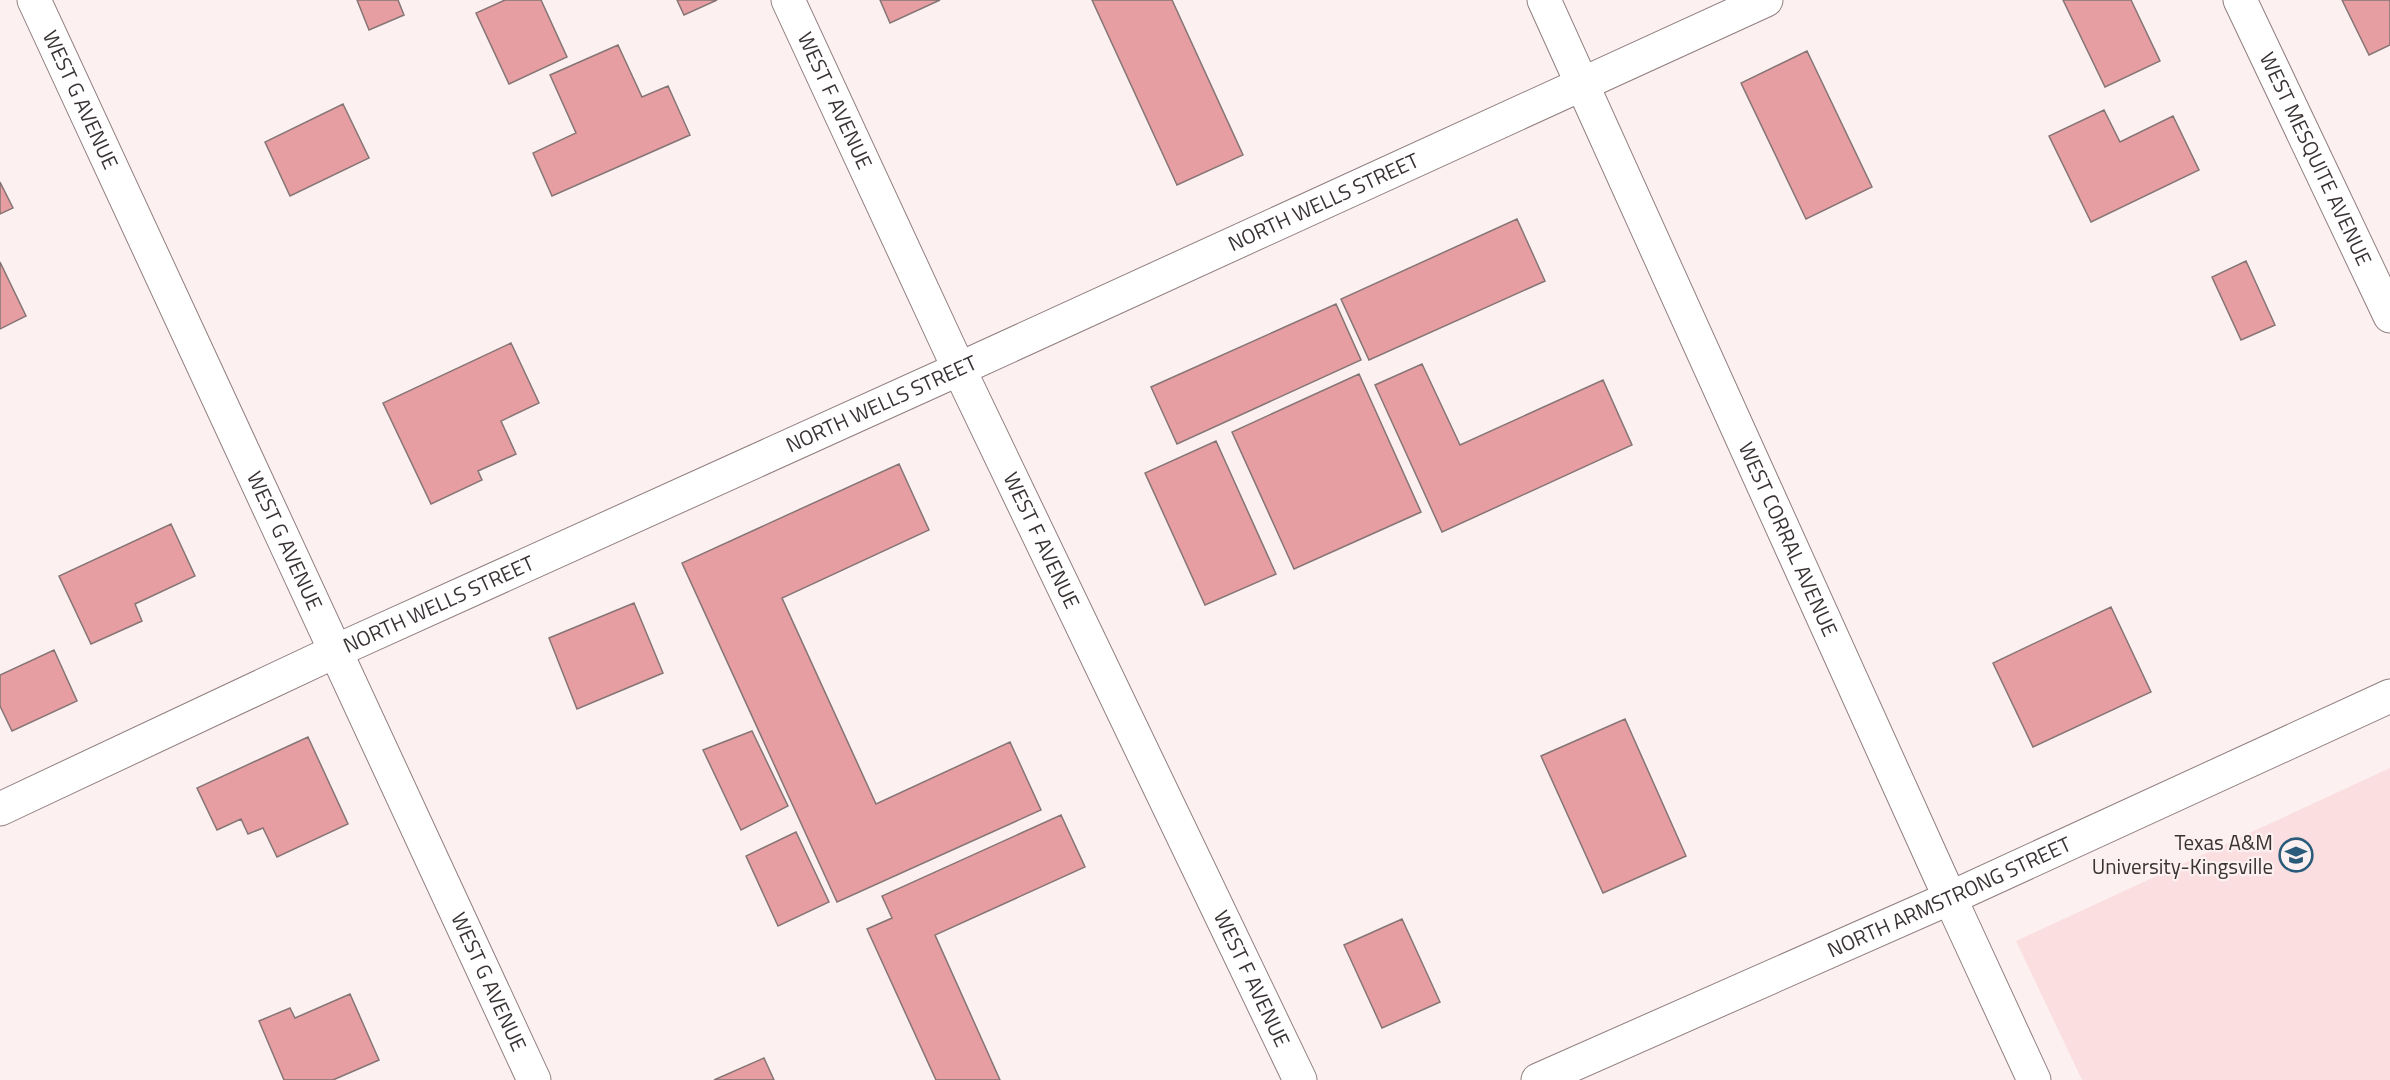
<svg xmlns="http://www.w3.org/2000/svg" width="2390" height="1080" viewBox="0 0 2390 1080" font-family="'Titillium Web',sans-serif">
	<rect width="100%" height="100%" fill="#fcf0f0"/>
	<path fill="#fbdfe0" d="M 2390,768 L 2390,1080 L 2082,1080 L 2016,941 Z"/>
	<path fill="#e69ea2" stroke="#867575" stroke-width="1.5" d="M 357,0 L 398,0 L 404,15 L 369,30 Z
		M 505,0 L 541,0 L 567,57 L 509,84 L 476,13 Z
		M 677,0 L 717,0 L 684,15 Z
		M 880,0 L 940,0 L 890,23 Z
		M 1092,0 L 1172,0 L 1243,155 L 1177,185 Z
		M 2063,0 L 2131,0 L 2160,61 L 2105,87 Z
		M 2342,0 L 2390,0 L 2390,45 L 2369,55 Z
		M 618,45 L 642,97 L 668,86 L 690,135 L 552,196 L 533,153 L 576,133 L 550,75 Z
		M 1807,51 L 1872,187 L 1806,219 L 1741,83 Z
		M 343,104 L 369,158 L 290,196 L 265,142 Z
		M 2104,110 L 2120,142 L 2173,116 L 2199,170 L 2091,222 L 2049,136 Z
		M 0,182 L 13,208 L 0,214 Z
		M 1517,219 L 1545,281 L 1369,360 L 1341,299 Z
		M 2246,261 L 2275,325 L 2241,340 L 2212,277 Z
		M 0,262 L 26,316 L 0,329 Z
		M 1336,304 L 1361,360 L 1177,444 L 1151,387 Z
		M 511,343 L 539,403 L 501,421 L 516,454 L 478,471 L 482,480 L 431,504 L 383,403 Z
		M 1422,364 L 1460,445 L 1603,380 L 1632,445 L 1442,532 L 1375,385 Z
		M 1359,374 L 1421,512 L 1294,569 L 1232,432 Z
		M 1216,441 L 1276,574 L 1205,605 L 1145,473 Z
		M 899,464 L 929,530 L 782,598 L 876,804 L 1010,742 L 1041,810 L 837,902 L 682,563 Z
		M 171,524 L 195,576 L 135,604 L 142,621 L 91,644 L 59,576 Z
		M 634,603 L 663,673 L 577,709 L 549,638 Z
		M 2111,607 L 2151,692 L 2033,747 L 1993,663 Z
		M 54,650 L 77,701 L 12,731 L 0,706 L 0,675 Z
		M 1625,719 L 1686,856 L 1603,893 L 1541,756 Z
		M 752,731 L 788,806 L 741,830 L 703,750 Z
		M 308,737 L 348,824 L 277,857 L 263,828 L 248,834 L 241,819 L 217,830 L 197,788 Z
		M 1061,815 L 1085,867 L 935,935 L 1000,1080 L 936,1080 L 867,929 L 892,918 L 882,896 Z
		M 796,832 L 829,902 L 778,926 L 746,856 Z
		M 1402,919 L 1440,1002 L 1382,1028 L 1344,945 Z
		M 350,994 L 379,1060 L 333,1080 L 284,1080 L 259,1021 L 290,1008 L 295,1018 Z
		M 764,1058 L 774,1080 L 714,1080 Z"/>
	<g fill="none" stroke-linecap="round" stroke-linejoin="round">
		<g stroke="#917f80" stroke-width="35">
			<g id="street">
				<path id="s1" d="M 34,0 L 534,1080"/>
				<path id="s2" d="M 788,0 L 959,369 L 1300,1080"/>
				<path id="s3" d="M 2240,0 L 2390,316"/>
				<path id="s4" d="M 0,809 L 336,651 L 959,369 L 1766,0"/>
				<path d="M 1950,898 L 2034,1080"/>
			</g>
		</g>
		<g stroke="#917f80" stroke-width="35">
			<g id="secondary">
				<path id="s5" d="M 1544,0 L 1950,898"/>
				<path id="s6" d="M 1538,1080 L 1950,898 L 2390,696"/>
			</g>
		</g>
		<use href="#street" stroke="#fff" stroke-width="33"/>
		<use href="#secondary" stroke="#fff" stroke-width="33"/>
	</g>
	<defs>
		<g id="university-ring" transform="scale(1.725)"><circle r="9.5" fill="#fcf0f0" stroke="#2b5b7a" stroke-width="1.5"/><path d="M0-5L7-2L0 1L-7-2ZM-4 1L0 2.5L4 1V4Q0 6-4 4Z" fill="#2b5b7a"/></g>
	</defs>
	<g fill-rule="evenodd">
		<use href="#university-ring" x="2296" y="855"/>
	</g>
	<g text-anchor="middle" stroke-width="4.5" stroke-linejoin="round" paint-order="stroke">
		<g font-size="21" fill="#3a3333" stroke="#fcf0f0">
			<text dy="7" stroke="none"><textPath href="#s1" startOffset="110">WEST G AVENUE</textPath></text>
			<text dy="7" stroke="none"><textPath href="#s2" startOffset="111">WEST F AVENUE</textPath></text>
			<text dy="7" stroke="none"><textPath href="#s3" startOffset="176">WEST MESQUITE AVENUE</textPath></text>
			<text dy="7" stroke="none"><textPath href="#s4" startOffset="1456">NORTH WELLS STREET</textPath></text>
			<text dy="7" stroke="none"><textPath href="#s4" startOffset="970">NORTH WELLS STREET</textPath></text>
			<text dy="7" stroke="none"><textPath href="#s1" startOffset="596">WEST G AVENUE</textPath></text>
			<text dy="7" stroke="none"><textPath href="#s5" startOffset="592">WEST CORRAL AVENUE</textPath></text>
			<text dy="7" stroke="none"><textPath href="#s2" startOffset="597">WEST F AVENUE</textPath></text>
			<text dy="7" stroke="none"><textPath href="#s4" startOffset="484">NORTH WELLS STREET</textPath></text>
			<text dy="7" stroke="none"><textPath href="#s6" startOffset="450">NORTH ARMSTRONG STREET</textPath></text>
			<text dy="7" stroke="none"><textPath href="#s2" startOffset="1083">WEST F AVENUE</textPath></text>
			<text dy="7" stroke="none"><textPath href="#s1" startOffset="1082">WEST G AVENUE</textPath></text>
		</g>
		<g font-size="21" fill="#3a3333" stroke="#fcf0f0" text-anchor="end">
			<text x="2273" y="850">Texas A&amp;M<tspan x="2273" dy="24">University-Kingsville</tspan></text>
		</g>
	</g>
</svg>
